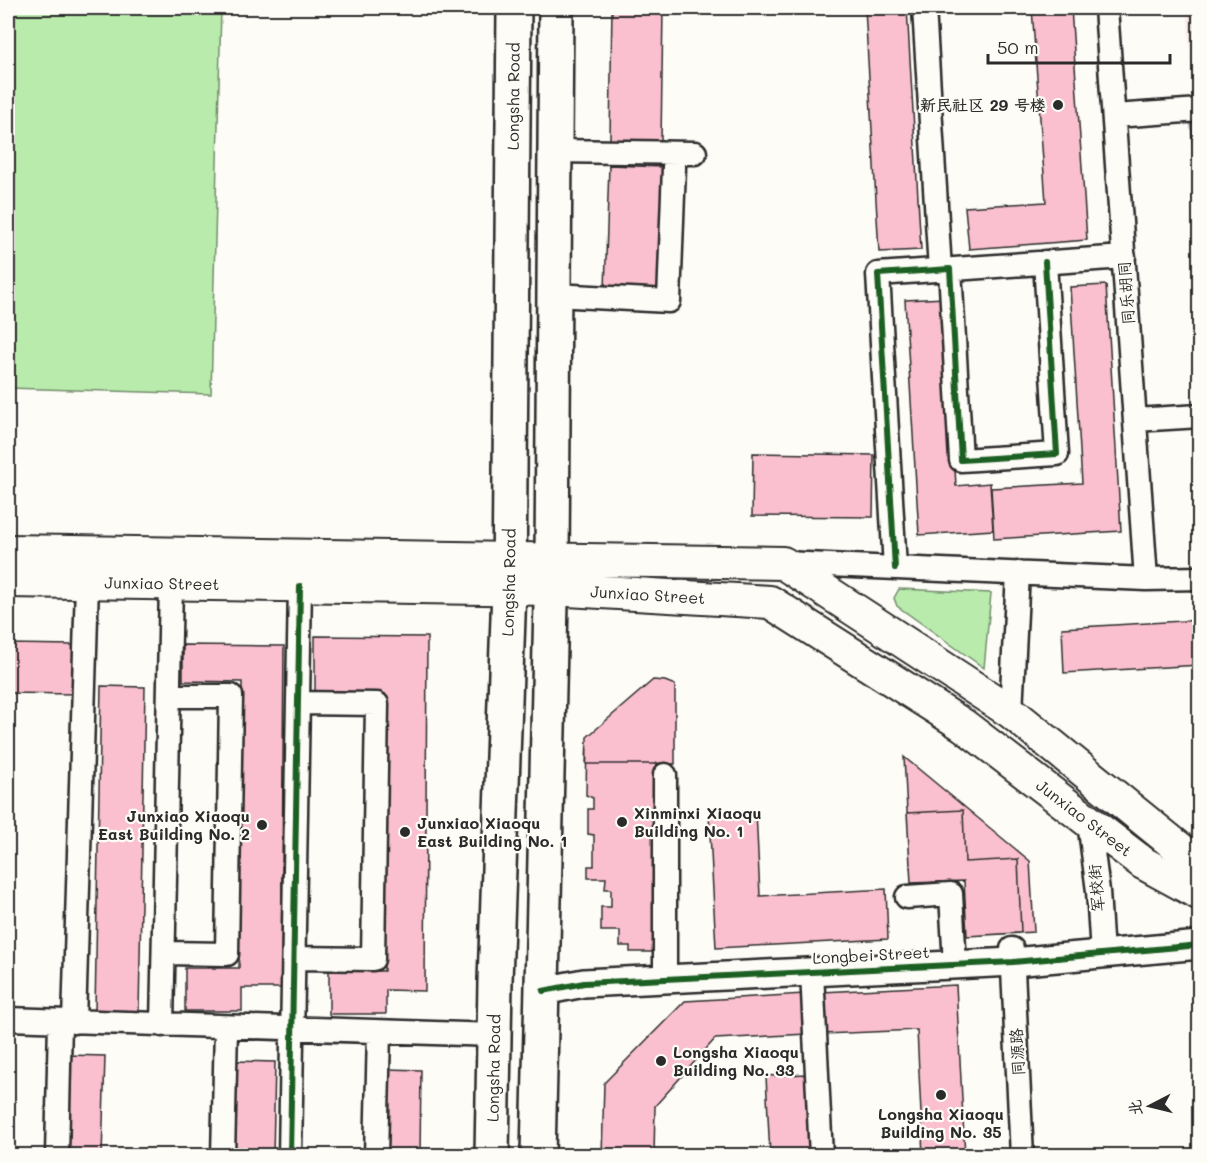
<svg xmlns="http://www.w3.org/2000/svg" width="1207" height="1163" viewBox="0 0 1207 1163" font-family="Mali,'LXGW WenKai TC',sans-serif">
	<rect width="100%" height="100%" fill="#fdfcf7"/>
	<filter id="ink" filterUnits="userSpaceOnUse"><feTurbulence type="fractalNoise" baseFrequency=".0167" numOctaves="2"/><feDisplacementMap in="SourceGraphic" scale="12" xChannelSelector="R" yChannelSelector="G"/><feConvolveMatrix kernelMatrix="1 2 1 2 8 2 1 2 1" color-interpolation-filters="sRGB"/></filter>
	<g filter="url(#ink)">
		<path fill="#fceaeb" d="M 1187,8 L 1199,8 L 1199,80 L 1192,80 Z"/>
		<path fill="#b9ecac" stroke="#728c6c" stroke-width="1.5" d="M 8,8 L 221,8 L 211,394 L 8,388 Z
			M 899,589 L 991,593 L 984,668 L 897,606 L 894,598 Z"/>
		<path fill="#fac0d0" stroke="#2b2b2b" stroke-width="1.5" d="M 612,8 L 663,8 L 661,141 L 610,140 Z
			M 865,8 L 907,8 L 921,250 L 879,252 Z
			M 1032,8 L 1071,8 L 1087,240 L 969,249 L 965,207 L 1046,202 Z
			M 1191,121 L 1200,121 L 1200,243 Z
			M 609,165 L 664,167 L 660,292 L 605,290 Z
			M 1106,285 L 1121,531 L 994,539 L 991,488 L 1082,483 L 1070,287 Z
			M 945,298 L 956,486 L 990,483 L 993,530 L 919,535 L 905,300 Z
			M 753,453 L 874,455 L 873,517 L 752,516 Z
			M 1200,620 L 1200,665 L 1064,673 L 1062,628 Z
			M 315,636 L 427,637 L 425,991 L 386,990 L 386,1014 L 329,1014 L 329,971 L 384,971 L 385,694 L 315,693 Z
			M 8,644 L 74,645 L 74,694 L 8,693 Z
			M 183,645 L 284,646 L 281,988 L 242,988 L 242,1011 L 185,1011 L 185,968 L 239,968 L 242,682 L 183,681 Z
			M 653,680 L 665,681 L 675,685 L 675,764 L 656,763 L 655,952 L 630,952 L 630,946 L 620,946 L 620,931 L 601,931 L 601,907 L 611,907 L 611,889 L 605,889 L 606,878 L 588,878 L 588,866 L 594,866 L 594,835 L 588,834 L 588,809 L 593,809 L 593,798 L 586,795 L 587,737 Z
			M 653,680 L 665,681 L 675,685 L 675,764 L 586,764 L 587,737 Z
			M 101,686 L 145,687 L 139,1012 L 95,1011 Z
			M 904,757 L 1030,861 L 1034,932 L 967,936 L 964,881 L 911,883 Z
			M 963,810 L 965,862 L 1018,859 L 1021,933 L 967,936 L 964,881 L 911,883 L 907,813 Z
			M 756,811 L 760,896 L 886,889 L 888,939 L 716,948 L 709,814 Z
			M 956,985 L 965,1156 L 923,1156 L 917,1030 L 824,1034 L 822,992 Z
			M 804,994 L 807,1034 L 715,1039 L 655,1106 L 654,1156 L 602,1156 L 604,1083 L 685,1001 Z
			M 66,1055 L 105,1056 L 102,1156 L 63,1156 Z
			M 233,1061 L 275,1062 L 273,1156 L 231,1156 Z
			M 387,1069 L 421,1070 L 420,1156 L 386,1156 Z
			M 807,1074 L 811,1156 L 770,1156 L 766,1076 Z"/>
		<g fill="none" stroke-linecap="round" stroke-linejoin="round">
			<g stroke="#2b2b2b" stroke-width="27">
				<path id="minor" d="M 924,8 L 940,270 L 1124,257
					M 1106,8 L 1146,579
					M 1114,116 L 1200,110
					M 555,151 L 695,153
					M 554,295 L 669,301 L 674,167
					M 1135,420 L 1200,416
					M 784,563 L 1146,579 L 1200,578
					M 895,568 L 878,274 L 950,269 L 961,460 L 1057,454 L 1045,262
					M 1011,712 L 1018,573
					M 1089,822 L 1098,891 L 1102,954
					M 907,897 L 951,894 L 955,965
					M 1012,949 L 1022,1156
					M 164,953 L 227,954 L 231,696 L 169,696
					M 294,958 L 373,959 L 377,704 L 298,703
					M 812,972 L 821,1156
					M 665,979 L 665,775
					M 8,1019 L 494,1035
					M 74,1022 L 87,583
					M 162,1025 L 171,584
					M 57,1156 L 60,1021
					M 223,1156 L 226,1027
					M 290,1156 L 300,586
					M 376,1156 L 379,1032"/>
			</g>
			<g stroke="#2b2b2b" stroke-width="32">
				<path id="tertiary" d="M 543,991 L 584,983 L 1013,962 L 1200,945"/>
			</g>
			<g stroke="#2b2b2b" stroke-width="36">
				<g id="secondary">
					<path d="M 8,551 L 783,563 L 1011,712 L 1200,865"/>
					<path id="s1" d="M 8,581 L 551,589 L 770,602 L 963,725 L 1143,863 L 1200,894"/>
				</g>
			</g>
			<g stroke="#2b2b2b" stroke-width="38">
				<g id="primary">
					<path id="s2" d="M 492,1156 L 495,981 L 509,589 L 514,8"/>
					<path d="M 538,1156 L 552,560 L 556,8"/>
				</g>
			</g>
			<use href="#minor" stroke="#fdfcf7" stroke-width="22"/>
			<use href="#tertiary" stroke="#fdfcf7" stroke-width="27"/>
			<use href="#secondary" stroke="#fdfcf7" stroke-width="32"/>
			<use href="#primary" stroke="#fdfcf7" stroke-width="33"/>
			<g stroke="#fdfcf7" stroke-width="10">
				<path id="cycleway" d="M 895,568 L 878,274 L 950,269 L 961,460 L 1057,454 L 1045,262
					M 543,991 L 584,983 L 1013,962 L 1200,945
					M 290,1156 L 300,586"/>
			</g>
			<use href="#cycleway" stroke="#1b5e20" stroke-width="6"/>
		</g>
	</g>
	<g fill="#2b2b2b" stroke="#fdfcf7" stroke-width="2">
		<circle cx="1058" cy="105" r="6"/>
		<circle cx="622" cy="822" r="6"/>
		<circle cx="262" cy="825" r="6"/>
		<circle cx="405" cy="832" r="6"/>
		<circle cx="661" cy="1061" r="6"/>
		<circle cx="941" cy="1095" r="6"/>
	</g>
	<g text-anchor="middle" stroke-width="4.5" stroke-linejoin="round" paint-order="stroke">
		<g font-size="16" fill="#2b2b2b" stroke="#fdfcf7">
			<text dy="6" stroke="none"><textPath href="#s2" startOffset="1060">Longsha Road</textPath></text>
			<text transform="translate(1126 293) rotate(-94)" y="6">同乐胡同</text>
			<text dy="6" stroke="none"><textPath href="#s2" startOffset="574">Longsha Road</textPath></text>
			<text dy="6" stroke="none"><textPath href="#s1" startOffset="154">Junxiao Street</textPath></text>
			<text dy="6" stroke="none"><textPath href="#s1" startOffset="640">Junxiao Street</textPath></text>
			<text dy="6" stroke="none"><textPath href="#s1" startOffset="1144">Junxiao Street</textPath></text>
			<text transform="translate(1096 888) rotate(-95)" y="6">军校街</text>
			<text transform="translate(871 955) rotate(-3)" y="6">Longbei Street</text>
			<text transform="translate(1017 1052) rotate(-93)" y="6">同源路</text>
			<text dy="6" stroke="none"><textPath href="#s2" startOffset="88">Longsha Road</textPath></text>
		</g>
		<g font-size="16" font-weight="bold" fill="#2b2b2b" stroke="#fdfcf7" text-anchor="start">
			<text x="1046" y="111" text-anchor="end">新民社区 29 号楼</text>
			<text x="634" y="819">Xinminxi Xiaoqu<tspan x="634" dy="18">Building No. 1</tspan></text>
			<text x="250" y="822" text-anchor="end">Junxiao Xiaoqu<tspan x="250" dy="18">East Building No. 2</tspan></text>
			<text x="417" y="829">Junxiao Xiaoqu<tspan x="417" dy="18">East Building No. 1</tspan></text>
			<text x="673" y="1058">Longsha Xiaoqu<tspan x="673" dy="18">Building No. 33</tspan></text>
			<text x="941" y="1120" text-anchor="middle">Longsha Xiaoqu<tspan x="941" dy="18">Building No. 35</tspan></text>
		</g>
	</g>
	<rect width="1207" height="1163" fill="none" stroke="#fdfcf7" stroke-width="30"/>
	<rect x="15" y="15" width="1177" height="1133" fill="none" stroke="#2b2b2b" stroke-width="2" filter="url(#ink)"/>
	<g transform="translate(1150 1106) rotate(263)" stroke="#fdfcf7" stroke-width="4.5" paint-order="stroke">
	<path d="M0-4.5L10 22L0 15L-10 22Z" fill="#2b2b2b"/>
	<text y="-9" font-size="16" font-weight="bold" text-anchor="middle" fill="#2b2b2b">北</text>
	</g>
	<path d="M988 54v9h182v-9" fill="none" stroke="#2b2b2b" stroke-width="3"/>
	<text x="997" y="54" font-size="18" fill="#2b2b2b" stroke="#fdfcf7" stroke-width="4.5" paint-order="stroke">50 m</text>
</svg>
